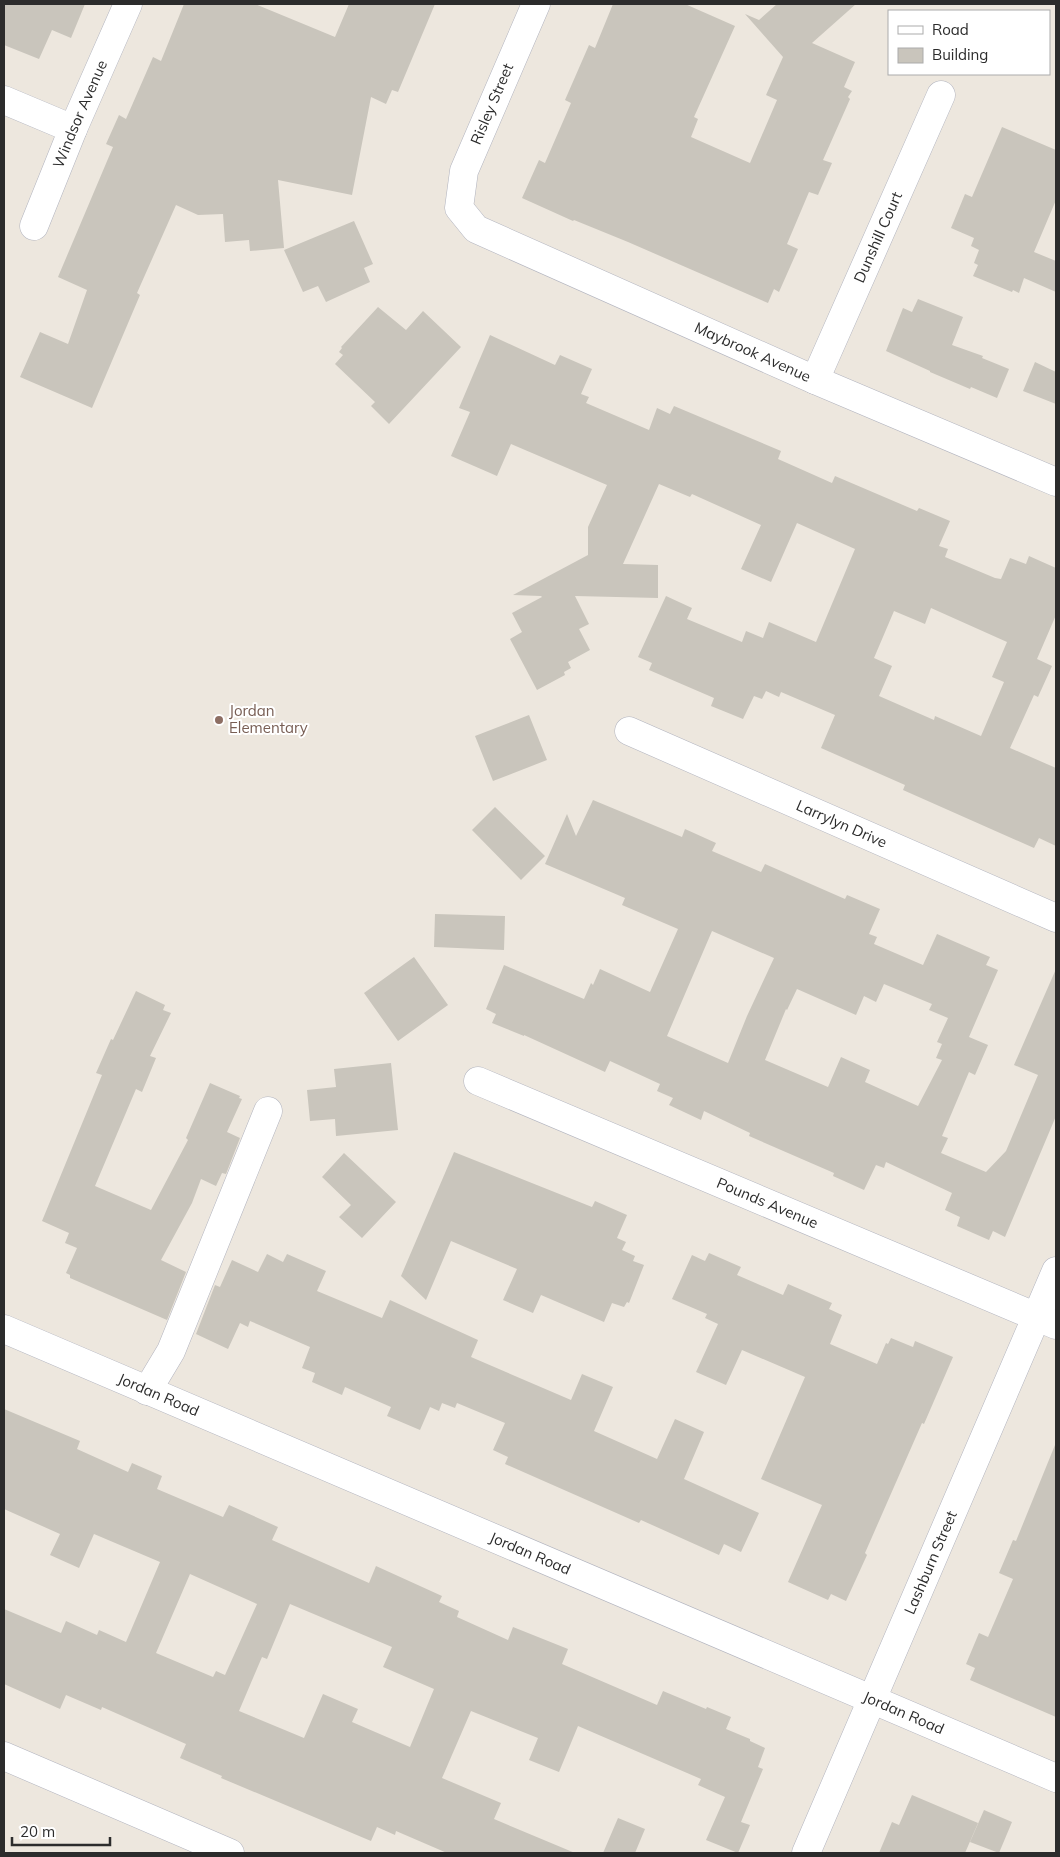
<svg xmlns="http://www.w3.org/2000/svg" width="1060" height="1857" viewBox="0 0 1060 1857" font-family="Mulish,sans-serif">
	<rect width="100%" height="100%" fill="#ede7de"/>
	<path fill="#c9c5bc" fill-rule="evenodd" d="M 4,4 L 85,4 L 71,38 L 52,30 L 39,59 L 4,45 Z
		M 184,4 L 255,4 L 335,37 L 349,4 L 435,4 L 398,92 L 392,90 L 386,104 L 371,97 L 352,195 L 278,180 L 284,248 L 250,251 L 249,240 L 225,242 L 223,214 L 198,215 L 176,205 L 137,293 L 140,295 L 92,408 L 20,377 L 40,332 L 68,344 L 87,290 L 58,277 L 113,147 L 106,144 L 119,115 L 126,119 L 153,57 L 161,61 Z
		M 613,4 L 685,4 L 735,26 L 694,117 L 698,119 L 691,137 L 750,163 L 777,100 L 766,95 L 783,57 L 745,14 L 759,20 L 777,4 L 856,4 L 812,43 L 855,62 L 844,87 L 852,91 L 848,97 L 850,99 L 823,160 L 832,163 L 818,195 L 809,192 L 787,244 L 798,249 L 779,292 L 774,289 L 768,303 L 628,242 L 574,220 L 573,221 L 522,198 L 539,160 L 545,163 L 571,103 L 565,100 L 589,45 L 595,48 Z
		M 1002,127 L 1056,150 L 1056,200 L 1034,252 L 1056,261 L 1056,292 L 1024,278 L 1019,293 L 1013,290 L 1012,292 L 973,276 L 978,265 L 974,263 L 979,250 L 971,246 L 974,238 L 951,228 L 965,194 L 972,197 Z
		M 354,221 L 373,264 L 364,268 L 370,282 L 326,302 L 318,286 L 303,292 L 284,250 Z
		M 918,299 L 963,317 L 952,345 L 983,356 L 982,358 L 1009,369 L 997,398 L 971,387 L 970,389 L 930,372 L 930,371 L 886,351 L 903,308 L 912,312 Z
		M 378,307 L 406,330 L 423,311 L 461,347 L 389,424 L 371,406 L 375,402 L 335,364 L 343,355 L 339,352 L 342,348 L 341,347 Z
		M 490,335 L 555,365 L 560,355 L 592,369 L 581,394 L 589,397 L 586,403 L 649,430 L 657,408 L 670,414 L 674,406 L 781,451 L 778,459 L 832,483 L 835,476 L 917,511 L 919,508 L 950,521 L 939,546 L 948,549 L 945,557 L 995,578 L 1001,579 L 1010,558 L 1026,564 L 1029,556 L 1056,568 L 1056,615 L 1037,659 L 1052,666 L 1038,697 L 1034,695 L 1010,748 L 1056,768 L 1056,846 L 1039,838 L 1034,848 L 903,790 L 905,785 L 821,748 L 835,715 L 781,692 L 779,697 L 766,691 L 762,699 L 754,696 L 743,719 L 711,706 L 714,698 L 649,670 L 652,663 L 638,657 L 666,596 L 692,608 L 687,619 L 742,642 L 746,631 L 763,638 L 769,622 L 816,642 L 855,549 L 797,523 L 771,582 L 741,569 L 761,525 L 692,494 L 690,497 L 659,484 L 623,564 L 658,565 L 658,598 L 575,596 L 589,624 L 579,629 L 590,650 L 568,662 L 571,668 L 564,672 L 565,675 L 537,690 L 510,639 L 522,632 L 512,613 L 542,597 L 541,596 L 513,595 L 588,555 L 588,527 L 607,485 L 511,444 L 497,476 L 451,456 L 470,412 L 459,408 ZM 931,608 L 1007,642 L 992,677 L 1004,682 L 981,736 L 935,716 L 934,720 L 879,696 L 892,666 L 874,658 L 894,611 L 925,624 Z
		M 1035,362 L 1056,372 L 1056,404 L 1023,391 Z
		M 529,715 L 547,760 L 493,781 L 475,736 Z
		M 593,800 L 682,837 L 685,829 L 716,843 L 712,851 L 761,872 L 765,864 L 845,899 L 847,895 L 880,909 L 869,934 L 877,937 L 874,944 L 923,965 L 937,934 L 990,957 L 986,965 L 998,970 L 969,1037 L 988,1045 L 975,1075 L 969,1072 L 942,1136 L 948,1138 L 941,1153 L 986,1172 L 1006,1151 L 1038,1075 L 1014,1065 L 1056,969 L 1056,1116 L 1005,1237 L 993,1231 L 989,1240 L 957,1226 L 960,1217 L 945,1210 L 952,1193 L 886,1162 L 884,1168 L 876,1165 L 864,1190 L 833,1176 L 834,1173 L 749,1136 L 750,1133 L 704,1111 L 701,1120 L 669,1105 L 673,1098 L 657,1091 L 660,1084 L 610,1061 L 605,1072 L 524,1035 L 524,1036 L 492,1023 L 496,1014 L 486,1009 L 504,965 L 584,999 L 591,983 L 593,985 L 600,969 L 650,992 L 678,929 L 622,905 L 625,898 L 545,864 L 567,814 L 576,836 ZM 712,931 L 774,958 L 747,1016 L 728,1063 L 667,1036 ZM 884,984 L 932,1004 L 929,1010 L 948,1018 L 937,1042 L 942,1044 L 936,1058 L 942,1060 L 918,1106 L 865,1082 L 870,1070 L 841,1057 L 828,1087 L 765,1060 L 786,1009 L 787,1010 L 797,989 L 856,1015 L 864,996 L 876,1002 Z
		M 495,807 L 545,856 L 521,880 L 472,830 Z
		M 435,914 L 505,916 L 504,950 L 434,947 Z
		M 414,957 L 448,1005 L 398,1041 L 364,993 Z
		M 136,991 L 165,1005 L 163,1010 L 171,1013 L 150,1056 L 156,1058 L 142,1092 L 136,1089 L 95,1186 L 151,1210 L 188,1140 L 186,1138 L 210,1083 L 240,1096 L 239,1098 L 242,1099 L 227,1132 L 240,1138 L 226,1174 L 222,1173 L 216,1186 L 201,1179 L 192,1203 L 161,1260 L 186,1272 L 167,1320 L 70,1278 L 70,1275 L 66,1273 L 77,1248 L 65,1243 L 69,1233 L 42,1221 L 102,1075 L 96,1073 L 111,1039 L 113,1040 Z
		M 391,1063 L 398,1130 L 336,1136 L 335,1119 L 310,1121 L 307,1090 L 336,1087 L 334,1069 Z
		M 454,1152 L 592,1207 L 595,1201 L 627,1215 L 617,1238 L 626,1242 L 622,1250 L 635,1256 L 633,1261 L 644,1265 L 629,1303 L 627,1302 L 624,1307 L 612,1303 L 604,1322 L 541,1295 L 533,1313 L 503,1300 L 517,1269 L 451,1241 L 426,1300 L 401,1276 Z
		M 344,1153 L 396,1202 L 362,1238 L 339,1217 L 351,1205 L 322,1177 Z
		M 709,1253 L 741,1267 L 737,1275 L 783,1295 L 788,1284 L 832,1303 L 829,1309 L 842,1315 L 830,1344 L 877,1364 L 886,1343 L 888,1344 L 891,1338 L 913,1347 L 915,1341 L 953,1357 L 924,1424 L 922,1423 L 865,1553 L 867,1555 L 846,1601 L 831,1594 L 828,1600 L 788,1582 L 822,1505 L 761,1479 L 805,1377 L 742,1350 L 726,1385 L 696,1372 L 718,1324 L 705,1318 L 707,1314 L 672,1299 L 692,1255 L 705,1261 Z
		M 267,1254 L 283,1262 L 287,1254 L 326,1271 L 317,1291 L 382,1318 L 390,1300 L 478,1340 L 471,1357 L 571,1400 L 582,1374 L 613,1387 L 594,1431 L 657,1459 L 675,1419 L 704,1432 L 684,1479 L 759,1513 L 741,1552 L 724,1544 L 719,1555 L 641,1520 L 639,1523 L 505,1464 L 508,1457 L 493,1450 L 505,1423 L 457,1403 L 455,1408 L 442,1403 L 439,1411 L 430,1407 L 420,1430 L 387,1416 L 391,1407 L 345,1387 L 342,1395 L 312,1382 L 315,1373 L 302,1368 L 310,1347 L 250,1321 L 248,1327 L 240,1323 L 228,1349 L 196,1334 L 215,1285 L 220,1287 L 232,1260 L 258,1272 Z
		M 4,1409 L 80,1441 L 77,1449 L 128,1472 L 132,1463 L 162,1476 L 157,1489 L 223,1517 L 229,1505 L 278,1527 L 272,1540 L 369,1583 L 376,1566 L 442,1596 L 439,1602 L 459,1611 L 457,1617 L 508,1640 L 513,1627 L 568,1649 L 562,1664 L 657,1705 L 663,1691 L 706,1709 L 707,1707 L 731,1717 L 726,1729 L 750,1739 L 750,1741 L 765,1748 L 758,1767 L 763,1769 L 741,1822 L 750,1825 L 738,1853 L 706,1840 L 725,1797 L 698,1785 L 701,1779 L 578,1726 L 559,1772 L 529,1760 L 538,1738 L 471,1711 L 442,1778 L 501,1803 L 494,1819 L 575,1853 L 447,1853 L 396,1831 L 395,1835 L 377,1827 L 371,1841 L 221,1778 L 222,1776 L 180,1758 L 186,1744 L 102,1707 L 101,1710 L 66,1695 L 60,1709 L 4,1684 L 4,1609 L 61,1633 L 66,1621 L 97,1635 L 99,1630 L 126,1642 L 160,1562 L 94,1534 L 79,1568 L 50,1555 L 60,1534 L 4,1509 ZM 190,1574 L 257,1604 L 225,1675 L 216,1671 L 213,1677 L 156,1653 ZM 290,1604 L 392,1647 L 383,1667 L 434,1689 L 410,1747 L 352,1722 L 358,1709 L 323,1694 L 304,1738 L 239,1711 L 262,1657 L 267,1659 Z
		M 1055,1445 L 1056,1445 L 1056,1717 L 970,1680 L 975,1668 L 966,1664 L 979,1633 L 988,1637 L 1013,1579 L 999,1573 L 1013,1540 L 1016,1541 Z
		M 912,1795 L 978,1823 L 965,1853 L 879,1853 L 892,1822 L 899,1825 Z
		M 984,1810 L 1012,1822 L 999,1853 L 970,1842 Z
		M 618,1818 L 645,1829 L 635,1853 L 603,1853 Z"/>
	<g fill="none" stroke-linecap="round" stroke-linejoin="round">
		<g stroke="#b2b4bf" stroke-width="29">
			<g id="minor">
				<path id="s1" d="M 536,4 L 464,171 L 459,208 L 476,229 L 815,380 L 1056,482"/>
				<path d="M 4,100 L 73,129"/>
				<path id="s2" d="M 34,226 L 73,129 L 128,4"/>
				<path id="s3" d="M 815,380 L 941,95"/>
				<path id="s4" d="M 629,731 L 1056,918"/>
				<path id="s5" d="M 478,1081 L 1056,1325"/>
				<path id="s6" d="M 4,1329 L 1056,1778"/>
				<path d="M 147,1391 L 171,1351 L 268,1111"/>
				<path d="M 4,1756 L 230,1853"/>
				<path id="s7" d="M 806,1853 L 1056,1271"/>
			</g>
		</g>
		<use href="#minor" stroke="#fff" stroke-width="28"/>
	</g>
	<circle fill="#8d6e63" stroke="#fff" stroke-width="2" cx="219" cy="720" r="5"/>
	<g text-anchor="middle" stroke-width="4" stroke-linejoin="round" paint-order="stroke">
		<g font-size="15" fill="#2c2c2c" stroke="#fff">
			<text transform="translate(492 104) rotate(-67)" y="5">Risley Street</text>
			<text dy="5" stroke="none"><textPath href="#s2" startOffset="121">Windsor Avenue</textPath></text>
			<text dy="5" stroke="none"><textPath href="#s3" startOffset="156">Dunshill Court</textPath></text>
			<text dy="5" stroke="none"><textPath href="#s1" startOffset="549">Maybrook Avenue</textPath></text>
			<text dy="5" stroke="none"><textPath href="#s4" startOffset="232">Larrylyn Drive</textPath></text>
			<text dy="5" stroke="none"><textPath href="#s5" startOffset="314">Pounds Avenue</textPath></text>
			<text dy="5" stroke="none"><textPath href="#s6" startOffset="168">Jordan Road</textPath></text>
			<text dy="5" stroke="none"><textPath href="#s6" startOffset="572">Jordan Road</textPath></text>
			<text dy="5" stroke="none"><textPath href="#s7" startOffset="316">Lashburn Street</textPath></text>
			<text dy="5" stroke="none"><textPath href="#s6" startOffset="978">Jordan Road</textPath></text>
		</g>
		<g font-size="15" fill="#785e54" stroke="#fff" text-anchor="start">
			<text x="229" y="716">Jordan<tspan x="229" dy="17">Elementary</tspan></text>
		</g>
	</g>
	<rect width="1060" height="1857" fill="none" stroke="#2c2c2c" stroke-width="10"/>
	<rect x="888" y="10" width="162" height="65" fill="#ffffff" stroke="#ababab"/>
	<rect x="898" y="26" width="25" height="8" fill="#ffffff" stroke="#ababab"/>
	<text x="932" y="35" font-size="15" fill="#2c2c2c">Road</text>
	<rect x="898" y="48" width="25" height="15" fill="#c9c5bc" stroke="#ababab"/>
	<text x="932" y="60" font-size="15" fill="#2c2c2c">Building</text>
	<path d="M12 1837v8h98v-8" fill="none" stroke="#2c2c2c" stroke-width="2.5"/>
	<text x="20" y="1837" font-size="15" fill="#2c2c2c" stroke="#ffffff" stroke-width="4" paint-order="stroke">20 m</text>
</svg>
